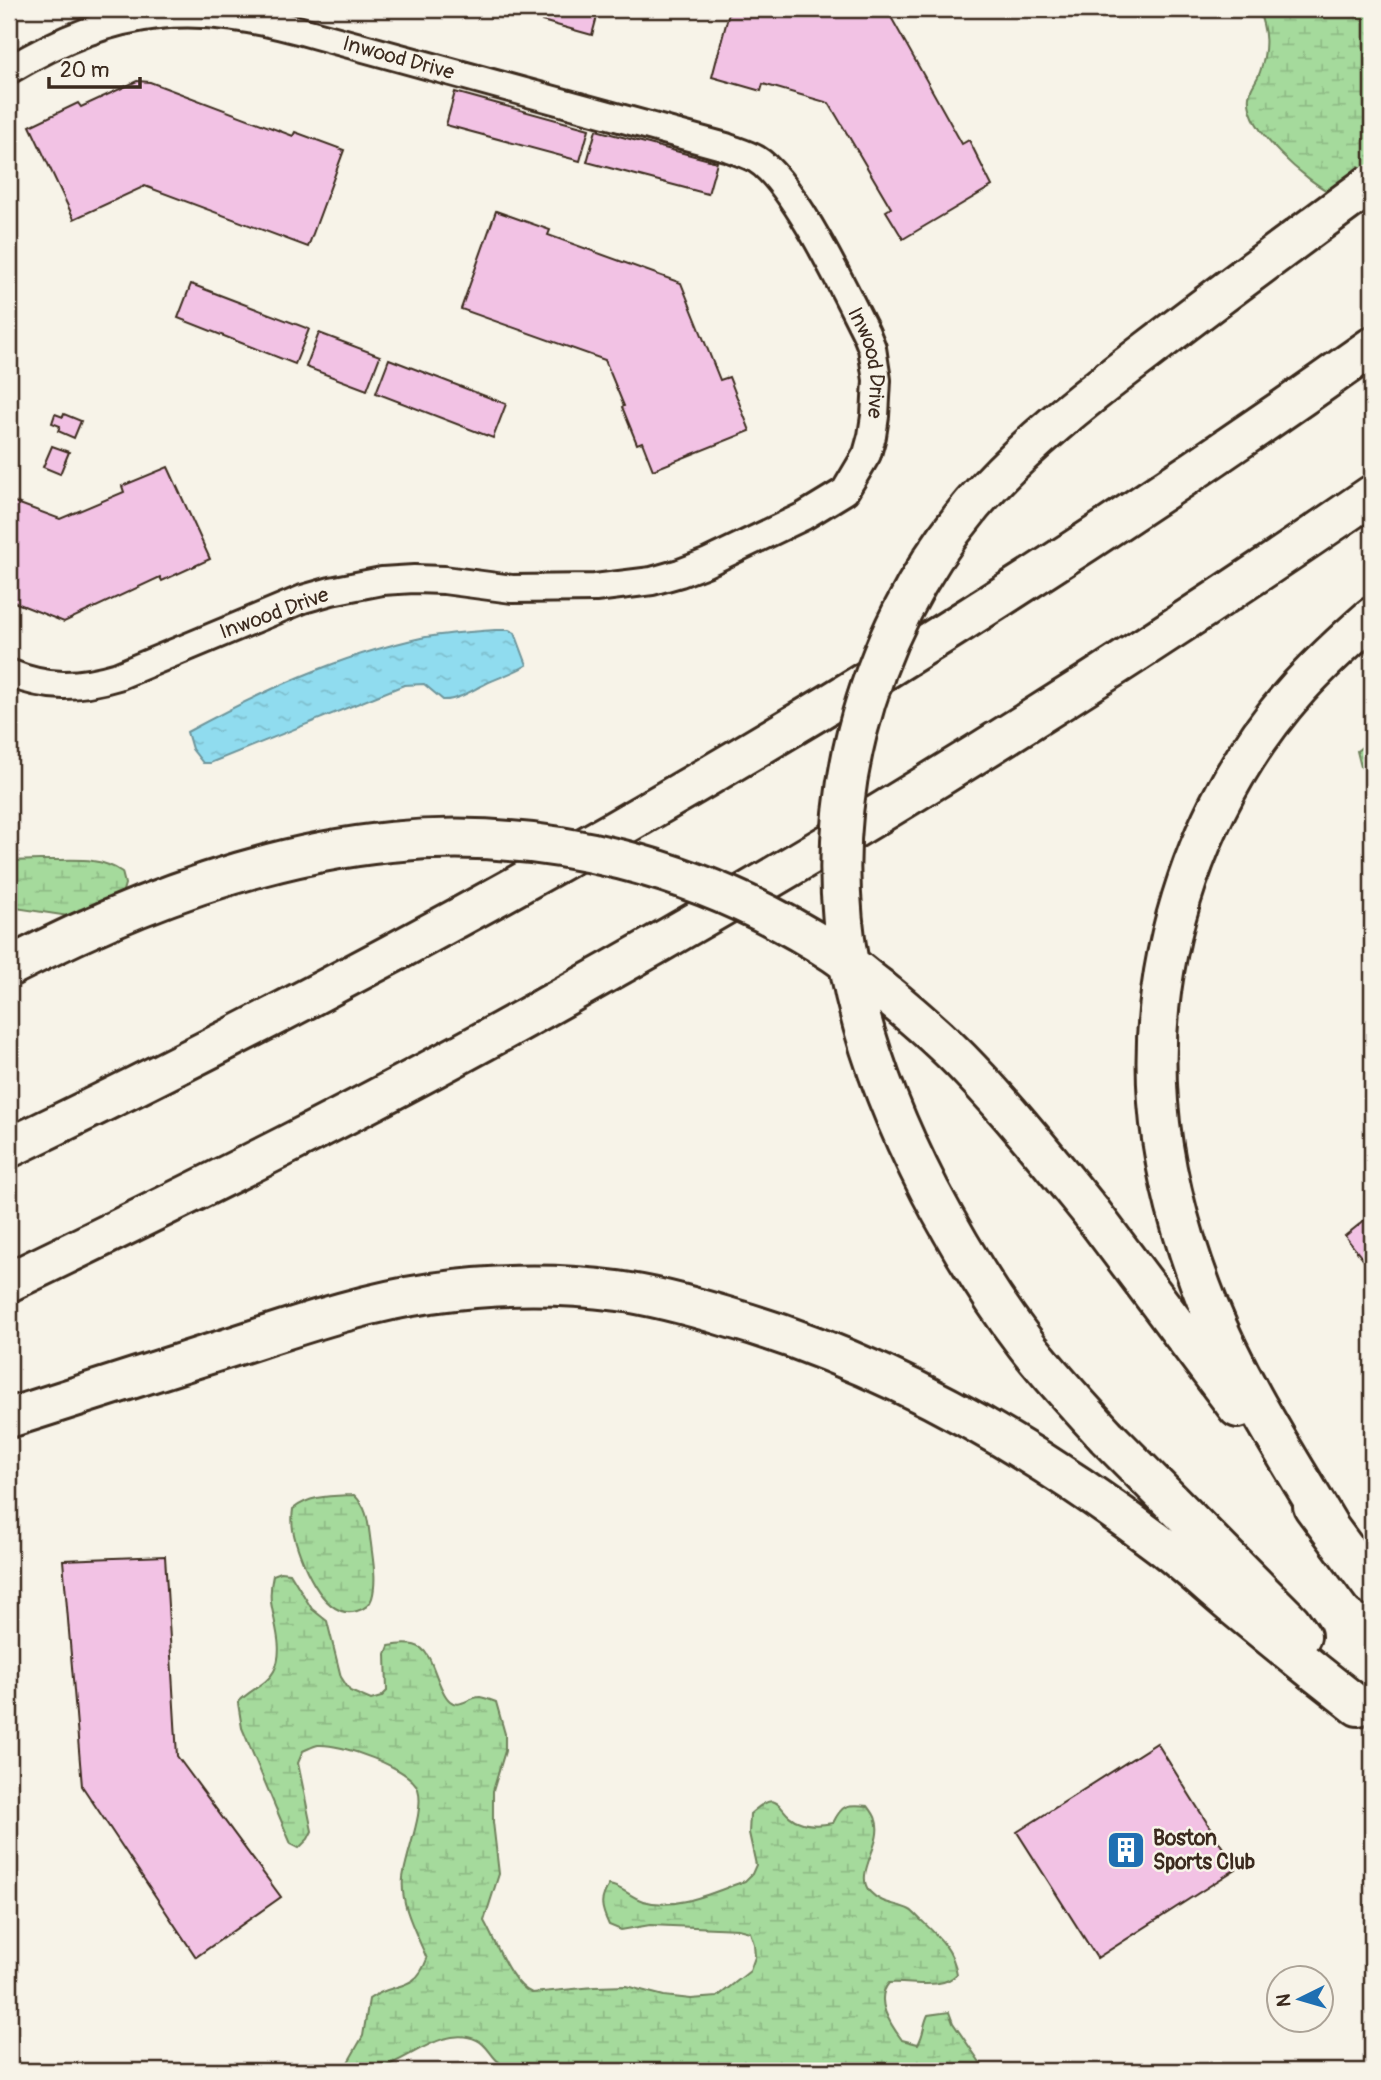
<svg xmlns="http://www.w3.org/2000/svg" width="1381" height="2080" viewBox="0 0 1381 2080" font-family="Pangolin,sans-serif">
	<defs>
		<pattern id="wetland-marsh" width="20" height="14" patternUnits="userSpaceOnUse" patternTransform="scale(1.75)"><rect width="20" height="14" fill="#a5da9c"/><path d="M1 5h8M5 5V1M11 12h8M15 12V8" fill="none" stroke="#8fbb86"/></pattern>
		<pattern id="water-ripples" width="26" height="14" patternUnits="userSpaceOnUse" patternTransform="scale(1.75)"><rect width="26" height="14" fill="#90dcef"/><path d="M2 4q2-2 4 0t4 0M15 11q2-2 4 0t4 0" fill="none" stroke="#7dbdcc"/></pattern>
	</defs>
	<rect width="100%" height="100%" fill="#f7f3e8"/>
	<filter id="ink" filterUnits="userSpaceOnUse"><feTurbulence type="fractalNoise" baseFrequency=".0143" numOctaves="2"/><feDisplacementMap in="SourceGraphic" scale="14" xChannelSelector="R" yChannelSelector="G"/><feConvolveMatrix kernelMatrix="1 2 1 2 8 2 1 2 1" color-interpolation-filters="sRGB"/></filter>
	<g filter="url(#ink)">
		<path fill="url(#wetland-marsh)" stroke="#70825d" stroke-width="2" d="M 1258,9 L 1372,9 L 1372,204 C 1360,201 1346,200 1335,195 C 1307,182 1245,130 1249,96 C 1251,86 1257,81 1260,72 C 1268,48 1267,31 1258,9 Z
			M 1372,739 L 1372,777 L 1361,767 L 1357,751 Z
			M 40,860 C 68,861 99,855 122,872 L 125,884 L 122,894 L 75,917 L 9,907 L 9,861 Z
			M 354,1495 C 369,1509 368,1525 371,1544 C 373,1561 377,1581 372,1598 C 370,1605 364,1609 357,1611 C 323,1622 298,1556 293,1530 C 292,1523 292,1516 293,1509 C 310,1495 332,1496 354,1495 Z
			M 281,1572 L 290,1573 L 312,1609 L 327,1621 L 341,1677 L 350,1691 L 371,1700 L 381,1697 L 387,1691 L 386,1654 L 389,1646 C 430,1638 427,1656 441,1687 C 443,1691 445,1697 450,1701 C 459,1709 469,1697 480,1697 C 486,1698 491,1700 496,1702 L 505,1734 L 505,1751 L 493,1791 L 493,1822 L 499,1874 L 484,1921 C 496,1942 510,1984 532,1993 L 594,1987 L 626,1986 L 664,1996 L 691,1999 L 717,1997 L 750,1971 L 755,1957 L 754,1944 L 750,1932 L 738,1929 L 650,1925 L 621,1930 L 609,1925 C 601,1908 599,1900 609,1885 C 623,1887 630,1897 643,1901 C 677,1911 713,1892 745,1881 L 752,1874 L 756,1865 L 749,1833 L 750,1814 C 783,1784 776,1815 800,1822 C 810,1826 823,1825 833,1823 C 842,1804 847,1804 868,1806 C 871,1810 875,1815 876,1820 C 884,1844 853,1874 870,1892 C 882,1905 897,1903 910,1910 C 914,1912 918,1918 922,1921 C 939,1937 953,1949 957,1974 C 941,1991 911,1981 889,1983 C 874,2000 890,2024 902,2040 L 918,2044 C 924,2035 923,2025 928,2015 L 949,2012 L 953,2023 L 986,2071 L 521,2071 C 514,2069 506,2067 500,2063 C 491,2057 488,2045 477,2040 C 445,2025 410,2059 381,2068 C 369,2072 356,2072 343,2071 L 363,2036 L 369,1999 C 396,1980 414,1994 427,1959 C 417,1934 400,1906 403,1878 C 406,1854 425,1810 418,1789 C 411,1768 340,1743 318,1745 C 313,1746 308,1749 303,1751 L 298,1763 L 312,1831 L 308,1839 L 299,1848 L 291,1844 L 242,1728 L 238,1703 C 248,1690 266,1686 274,1671 C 285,1650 274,1624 271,1602 C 270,1593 271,1584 273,1575 Z"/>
		<path fill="url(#water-ripples)" stroke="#6e959b" stroke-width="2" d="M 495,630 L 509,630 L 515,633 L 527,665 C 514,673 499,677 485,684 C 472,690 457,701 443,700 L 424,684 L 404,685 L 210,763 L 203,763 L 192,749 L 187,732 C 260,692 338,656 421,638 C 445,633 471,632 495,630 Z"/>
		<path fill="#f2c2e4" stroke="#3b2a1e" stroke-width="2" d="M 512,9 L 599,9 L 592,35 L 542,21 L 543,17 Z
			M 730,9 L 862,9 L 891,17 L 962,144 L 969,140 L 992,186 L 903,239 L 886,211 L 891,208 L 829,103 L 763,84 L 761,91 L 712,77 Z
			M 137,81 L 150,82 L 293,136 L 295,132 L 344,150 L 308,247 L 145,186 L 74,219 L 30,126 L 78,103 L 81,107 Z
			M 455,92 L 589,129 L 580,161 L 446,125 Z
			M 596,130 L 717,162 L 708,194 L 587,162 Z
			M 496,211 L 550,230 L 548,235 L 681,283 L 720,380 L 729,377 L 750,431 L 653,470 L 642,442 L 637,444 L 622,407 L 624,406 L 605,360 L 461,309 Z
			M 191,284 L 309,329 L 295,364 L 178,318 Z
			M 319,333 L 380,356 L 367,390 L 306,367 Z
			M 389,359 L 506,404 L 493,438 L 376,393 Z
			M 55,414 L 63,417 L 64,414 L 81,421 L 74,438 L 58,431 L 60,426 L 52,423 Z
			M 52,446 L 69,452 L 60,474 L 43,467 Z
			M 168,467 L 210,559 L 162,581 L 160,577 L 64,622 L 9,600 L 9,500 L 60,519 L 124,492 L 122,486 Z
			M 1372,1214 L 1372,1271 L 1345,1236 Z
			M 165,1556 L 177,1756 L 281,1897 L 196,1957 L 82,1786 L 63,1560 Z
			M 1157,1743 L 1236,1869 L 1097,1958 L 1017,1832 Z"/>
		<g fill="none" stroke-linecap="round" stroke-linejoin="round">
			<g stroke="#3b2a1e" stroke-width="32">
				<g id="minor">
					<path id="s1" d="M 9,70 C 118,5 195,0 316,35 L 726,147 C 736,151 747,154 756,159 C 793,181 845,292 866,333 L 872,348 L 877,380 L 875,416 L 872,436 L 867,454 L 845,491 L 804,516 L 706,563 L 680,573 L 652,581 L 595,588 L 512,589 L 444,580 L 414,579 L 382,581 L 331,591 L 303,599 L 118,676 C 78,688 48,689 9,673"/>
				</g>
			</g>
			<g stroke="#3b2a1e" stroke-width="44">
				<path id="motorway" d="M 9,1148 C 484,920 943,652 1372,347
					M 1091,1212 L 1238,1408
					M 9,1282 C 194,1193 379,1101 558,1000 C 837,845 1109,676 1372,495
					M 9,1418 C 80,1396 151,1373 222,1350 C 291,1328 360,1303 431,1293 C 493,1284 556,1283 618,1291 C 655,1296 691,1306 727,1317 C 885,1362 1031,1446 1161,1545 C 1187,1565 1211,1587 1236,1608 C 1276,1641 1317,1674 1358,1706
					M 1107,1437 L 1291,1622 L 1301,1636
					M 1313,1506 L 1372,1586
					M 1328,1525 C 1286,1454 1240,1384 1209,1307 C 1183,1242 1163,1172 1158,1102 C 1147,953 1200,798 1299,687 C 1322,662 1347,639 1372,617"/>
			</g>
			<use href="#minor" stroke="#f7f3e8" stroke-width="26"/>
			<use href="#motorway" stroke="#f7f3e8" stroke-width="38"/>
			<g stroke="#3b2a1e" stroke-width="44" stroke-linecap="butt">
				<path id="motorway-bridge" d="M 9,967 C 127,906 257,855 390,842 C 546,826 703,868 834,953 C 849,963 863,976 878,987 C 910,1013 942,1040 970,1070 C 1013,1115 1052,1164 1091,1212
					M 1107,1437 C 1079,1406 1050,1376 1025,1343 C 989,1296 958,1244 930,1191 C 854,1043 816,898 857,733 C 878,650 917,571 972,505 C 1023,446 1085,398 1147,351 C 1221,294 1297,238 1372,183"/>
			</g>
			<use href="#motorway-bridge" stroke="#f7f3e8" stroke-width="38"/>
		</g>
	</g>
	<defs>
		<g id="building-square" transform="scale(2.0125)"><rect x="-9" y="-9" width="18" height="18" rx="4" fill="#1f6fb2" stroke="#f7f3e8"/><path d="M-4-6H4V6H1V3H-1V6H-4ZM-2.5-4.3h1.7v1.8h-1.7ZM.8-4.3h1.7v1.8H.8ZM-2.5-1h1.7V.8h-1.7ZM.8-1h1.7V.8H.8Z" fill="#fff"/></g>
	</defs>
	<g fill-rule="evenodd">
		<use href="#building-square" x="1126" y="1850"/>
	</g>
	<g text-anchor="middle" stroke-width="5" stroke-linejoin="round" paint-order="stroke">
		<g font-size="21" fill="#3b2a1e" stroke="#f7f3e8">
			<text dy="7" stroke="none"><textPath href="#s1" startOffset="406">Inwood Drive</textPath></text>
			<text dy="7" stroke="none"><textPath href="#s1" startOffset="1015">Inwood Drive</textPath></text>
			<text transform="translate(274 613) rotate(-20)" y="7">Inwood Drive</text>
		</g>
		<g font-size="21" font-weight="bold" fill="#3b2a1e" stroke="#f7f3e8" text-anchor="start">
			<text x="1153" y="1845">Boston<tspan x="1153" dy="24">Sports Club</tspan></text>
		</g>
	</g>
	<rect width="1381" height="2080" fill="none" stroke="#f7f3e8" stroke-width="35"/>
	<rect x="18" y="18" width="1346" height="2045" fill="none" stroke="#3b2a1e" stroke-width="2.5" filter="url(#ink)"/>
	<g transform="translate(1300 1999) rotate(265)"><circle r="33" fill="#f7f3e8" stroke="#aca397" stroke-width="2"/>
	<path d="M0-5L12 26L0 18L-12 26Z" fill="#1f6fb2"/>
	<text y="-10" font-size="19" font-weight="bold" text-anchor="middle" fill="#3b2a1e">N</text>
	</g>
	<path d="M49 77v10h91v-10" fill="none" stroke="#3b2a1e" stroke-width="3.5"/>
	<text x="60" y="77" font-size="21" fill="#3b2a1e" stroke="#f7f3e8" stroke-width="5" paint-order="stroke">20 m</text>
</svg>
